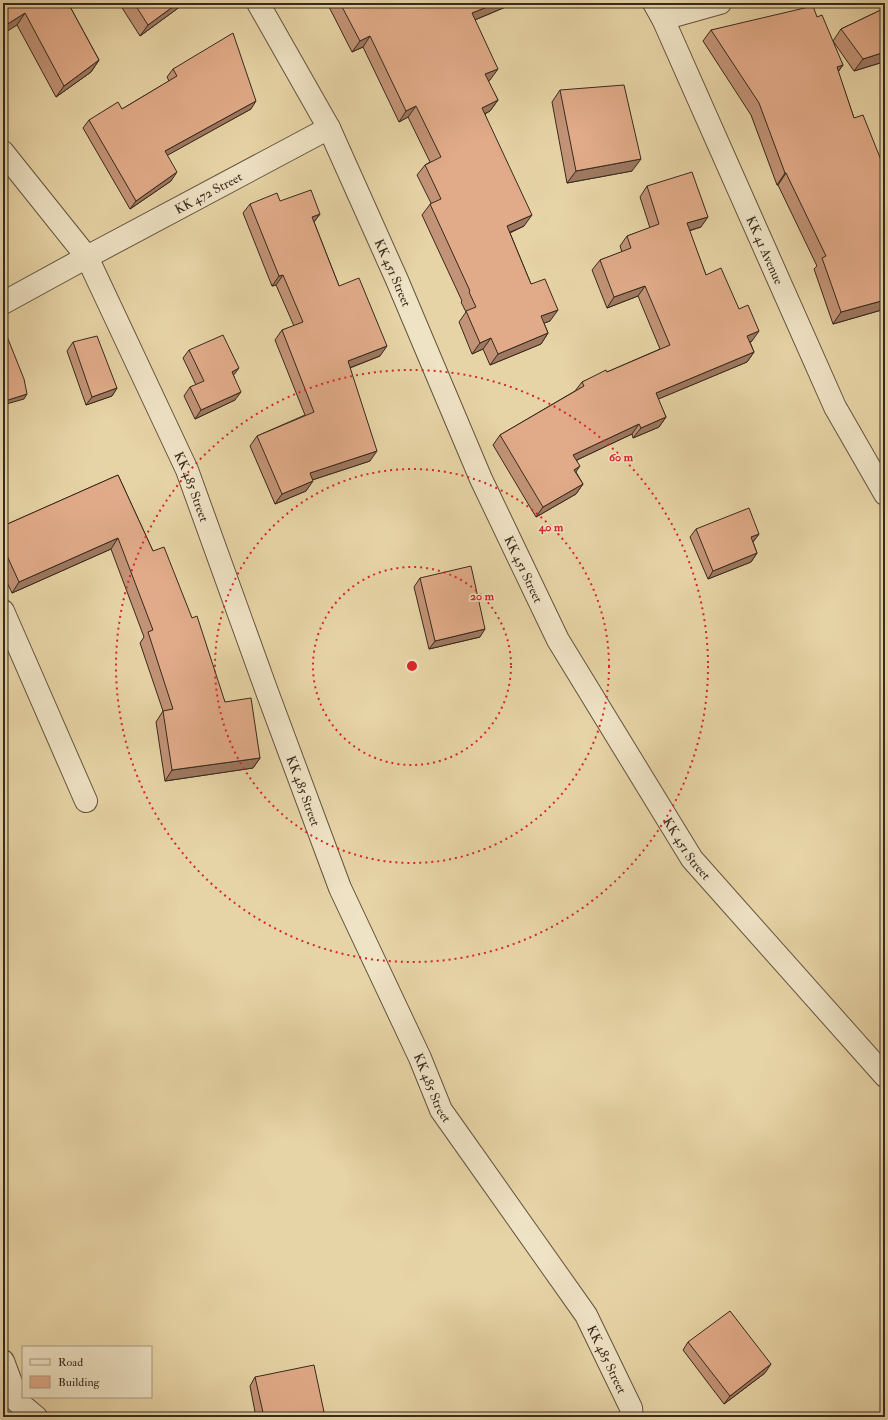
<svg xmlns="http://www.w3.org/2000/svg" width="888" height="1420" viewBox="0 0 888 1420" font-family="'IM FELL Double Pica',serif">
	<rect width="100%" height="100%" fill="#e7d4a6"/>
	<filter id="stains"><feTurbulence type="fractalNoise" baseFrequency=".005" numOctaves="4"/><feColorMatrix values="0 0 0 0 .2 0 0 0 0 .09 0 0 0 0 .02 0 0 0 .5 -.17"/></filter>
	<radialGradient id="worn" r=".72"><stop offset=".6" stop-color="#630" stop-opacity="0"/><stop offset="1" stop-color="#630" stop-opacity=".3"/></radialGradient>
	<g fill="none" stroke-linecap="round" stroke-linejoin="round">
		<g stroke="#63543f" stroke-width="24">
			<g id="street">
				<path id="s1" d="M 258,3 L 329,128 L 397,280 L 481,479 L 558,640 L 692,859 L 885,1076"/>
				<path id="s2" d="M 654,3 L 663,19 L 835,407 L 885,494"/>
				<path d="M 663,19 L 720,3"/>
				<path id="s3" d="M 3,152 L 87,257 L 187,470 L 266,689 L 340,888 L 420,1058 L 441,1110 L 586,1315 L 631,1408 L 632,1417"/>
				<path id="s4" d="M 3,303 L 87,257 L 329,128"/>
				<path d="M 3,611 L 86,801"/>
				<path d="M 3,1361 L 18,1401"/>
				<path d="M 7,1393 L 36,1417"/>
			</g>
		</g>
		<use href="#street" stroke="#efe3c5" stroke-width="22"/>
	</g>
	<path fill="#c29376" stroke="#372a1d" d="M 3,3 L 68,3 L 99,60 L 91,72 L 56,97 L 17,25 Z
		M 119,3 L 185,3 L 140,36 Z
		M 327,3 L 515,3 L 475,20 L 490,80 L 488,81 L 498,100 L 490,111 L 485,114 L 524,226 L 510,233 L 531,284 L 550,321 L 544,323 L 548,333 L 541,344 L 490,365 L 483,349 L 472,354 L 459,322 L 466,312 L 461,302 L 462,301 L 422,215 L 431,203 L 417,175 L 425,165 L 430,162 L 408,117 L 399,122 L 363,47 L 352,52 Z
		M 885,8 L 885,71 L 880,63 L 854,71 L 833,41 L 841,29 Z
		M 817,17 L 843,65 L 838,72 L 854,118 L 885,170 L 885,309 L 833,324 L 814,269 L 817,266 L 778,185 L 777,185 L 751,115 L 703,41 L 711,30 Z
		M 173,69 L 251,109 L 167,155 L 171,181 L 130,209 L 83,128 L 89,120 L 122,109 L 169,81 L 167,77 Z
		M 560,90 L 632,171 L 567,183 L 552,102 Z
		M 647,186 L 701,227 L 689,231 L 706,275 L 752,341 L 750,342 L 754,352 L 747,362 L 658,399 L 666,417 L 659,427 L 633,438 L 632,434 L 577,460 L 576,472 L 583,484 L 576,494 L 536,517 L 493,445 L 500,435 L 575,391 L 582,382 L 607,372 L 660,349 L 638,296 L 607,308 L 592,270 L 600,260 L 622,252 L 620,246 L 627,236 L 650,228 L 640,197 Z
		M 250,204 L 320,214 L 314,222 L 339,286 L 380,356 L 350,368 L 370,461 L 312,480 L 306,491 L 275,504 L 250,446 L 257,436 L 305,415 L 275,340 L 282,330 L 294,326 L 276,285 L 272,286 L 243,213 Z
		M 73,342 L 117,388 L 112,396 L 86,405 L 67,351 Z
		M 189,350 L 234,376 L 235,400 L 195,419 L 184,396 L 190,387 L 196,385 L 183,358 Z
		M 118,475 L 153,551 L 225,702 L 260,758 L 253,768 L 165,781 L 156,722 L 163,711 L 140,643 L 144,637 L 111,549 L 12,593 L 3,574 L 3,526 Z
		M 696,529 L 759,534 L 753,542 L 757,553 L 751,562 L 708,579 L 690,537 Z
		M 420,578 L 480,637 L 429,649 L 414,587 Z
		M 688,1342 L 765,1373 L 724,1404 L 683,1350 Z
		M 255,1377 L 324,1412 L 321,1417 L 256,1417 L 250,1386 Z"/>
	<path fill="#9e7860" stroke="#372a1d" d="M 178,3 L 185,3 L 140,36 L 148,25 Z
		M 497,3 L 515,3 L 465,24 L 472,13 Z
		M 25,13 L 17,25 L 3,34 L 3,27 Z
		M 370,36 L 363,47 L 352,52 L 360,41 Z
		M 885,52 L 885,56 L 880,63 L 854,71 L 863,59 Z
		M 99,60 L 91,72 L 56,97 L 64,86 Z
		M 843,65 L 834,77 L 837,67 Z
		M 498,69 L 490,80 L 478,85 L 485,74 Z
		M 498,100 L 490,111 L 474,119 L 482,108 Z
		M 256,101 L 251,109 L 159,160 L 165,151 Z
		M 416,106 L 408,117 L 399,122 L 406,111 Z
		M 641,159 L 632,171 L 567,183 L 576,171 Z
		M 177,172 L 171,181 L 130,209 L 136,201 Z
		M 785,173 L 786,173 L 778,185 L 777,185 Z
		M 320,214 L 313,223 L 312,217 Z
		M 532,215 L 524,226 L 499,237 L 507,226 Z
		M 708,217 L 701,227 L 680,233 L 687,223 Z
		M 283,275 L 276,285 L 272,286 L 279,276 Z
		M 645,286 L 638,296 L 607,308 L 614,297 Z
		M 885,300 L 885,309 L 833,324 L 841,312 Z
		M 558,310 L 550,321 L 534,327 L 541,316 Z
		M 759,331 L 752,341 L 740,346 L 747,336 Z
		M 548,333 L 541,344 L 490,365 L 498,354 Z
		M 491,338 L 483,349 L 472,354 L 480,343 Z
		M 387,346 L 380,356 L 341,371 L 348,361 Z
		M 754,352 L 747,362 L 649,403 L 656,393 Z
		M 239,368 L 233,376 L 232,372 Z
		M 117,388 L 112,396 L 86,405 L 92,397 Z
		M 241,392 L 235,400 L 195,419 L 201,410 Z
		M 27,394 L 24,399 L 3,405 L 5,401 Z
		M 666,417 L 659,427 L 633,438 L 641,428 Z
		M 639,424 L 632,434 L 566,465 L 573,455 Z
		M 377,451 L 370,461 L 303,483 L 310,473 Z
		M 580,466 L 573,476 L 574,470 Z
		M 313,481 L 306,491 L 275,504 L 282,494 Z
		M 583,484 L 576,494 L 536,517 L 543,507 Z
		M 759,534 L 753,542 L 745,545 L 751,537 Z
		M 118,538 L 111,549 L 12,593 L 19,582 Z
		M 757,553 L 751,562 L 708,579 L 713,571 Z
		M 485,629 L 480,637 L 429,649 L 435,641 Z
		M 260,758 L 253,768 L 165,781 L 172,770 Z
		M 771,1364 L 765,1373 L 724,1404 L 730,1396 Z
		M 324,1412 L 321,1417 L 299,1417 Z"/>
	<path fill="#e1ab89" stroke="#372a1d" d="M 3,3 L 68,3 L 99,60 L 64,86 L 25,13 L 3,27 Z
		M 134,3 L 178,3 L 148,25 Z
		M 340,3 L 497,3 L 472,13 L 498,69 L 485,74 L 498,100 L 482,108 L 532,215 L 507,226 L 531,284 L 545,279 L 558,310 L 541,316 L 548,333 L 498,354 L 491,338 L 480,343 L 466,311 L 476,307 L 469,292 L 470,291 L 430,204 L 441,199 L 425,165 L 441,157 L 416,106 L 406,111 L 370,36 L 360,41 Z
		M 813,6 L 817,17 L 822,15 L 843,65 L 837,67 L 854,118 L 863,115 L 885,170 L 885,300 L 841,312 L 822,258 L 826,256 L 786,173 L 785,173 L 759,103 L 711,30 Z
		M 885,8 L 885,52 L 863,59 L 841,29 Z
		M 233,33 L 256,101 L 165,151 L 177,172 L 136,201 L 89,120 L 118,102 L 122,109 L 177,76 L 173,69 Z
		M 624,85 L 641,159 L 576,171 L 560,90 Z
		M 692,172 L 708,217 L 687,223 L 706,275 L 721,268 L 739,309 L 748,305 L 759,331 L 747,336 L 754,352 L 656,393 L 666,417 L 641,428 L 639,424 L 573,455 L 580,466 L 574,470 L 583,484 L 543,507 L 500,435 L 584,386 L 582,382 L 606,370 L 607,372 L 670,345 L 645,286 L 614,297 L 600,260 L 631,248 L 627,236 L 659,224 L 647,186 Z
		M 311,190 L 320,214 L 312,217 L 339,286 L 359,278 L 387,346 L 348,361 L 377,451 L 310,473 L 313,481 L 282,494 L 257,436 L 314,412 L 282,330 L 303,322 L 283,275 L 279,276 L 250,204 L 277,193 L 280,201 Z
		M 3,212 L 5,217 L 3,218 Z
		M 4,329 L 24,379 L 27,394 L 5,401 L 3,398 L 3,330 Z
		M 223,335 L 239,368 L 232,372 L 241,392 L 201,410 L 190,387 L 204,381 L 189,350 Z
		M 97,336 L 117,388 L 92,397 L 73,342 Z
		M 118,475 L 153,551 L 164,547 L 192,618 L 197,616 L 225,702 L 251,698 L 260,758 L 172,770 L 163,711 L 173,709 L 148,632 L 153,630 L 118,538 L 19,582 L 3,547 L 3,526 Z
		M 749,508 L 759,534 L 751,537 L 757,553 L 713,571 L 696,529 Z
		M 471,566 L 485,629 L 435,641 L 420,578 Z
		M 730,1311 L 771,1364 L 730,1396 L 688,1342 Z
		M 314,1365 L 324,1412 L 299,1417 L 264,1417 L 255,1377 Z"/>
	<g fill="none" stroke="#d62828" stroke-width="2" stroke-dasharray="2 4">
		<circle cx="412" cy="666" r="99"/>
		<circle cx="412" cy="666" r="197"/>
		<circle cx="412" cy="666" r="296"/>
	</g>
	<g text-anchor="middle" stroke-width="3" stroke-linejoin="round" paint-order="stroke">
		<g font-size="13" fill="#372a1d" stroke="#efe3c5">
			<text dy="5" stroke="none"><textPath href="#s4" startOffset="233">KK 472 Street</textPath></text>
			<text dy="5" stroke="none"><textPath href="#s2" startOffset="271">KK 41 Avenue</textPath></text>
			<text dy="5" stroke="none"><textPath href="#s1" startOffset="302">KK 451 Street</textPath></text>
			<text dy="5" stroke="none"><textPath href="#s3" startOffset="387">KK 485 Street</textPath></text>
			<text dy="5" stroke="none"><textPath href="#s1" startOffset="626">KK 451 Street</textPath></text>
			<text dy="5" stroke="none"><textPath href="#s3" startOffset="711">KK 485 Street</textPath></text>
			<text dy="5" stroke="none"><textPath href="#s1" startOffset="950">KK 451 Street</textPath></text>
			<text dy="5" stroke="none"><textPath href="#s3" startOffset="1035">KK 485 Street</textPath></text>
			<text dy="5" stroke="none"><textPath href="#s3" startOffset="1359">KK 485 Street</textPath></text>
		</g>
	</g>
	<circle cx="412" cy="666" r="6" fill="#d62828" stroke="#efe3c5" stroke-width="2"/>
	<g font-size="12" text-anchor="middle" font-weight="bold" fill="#d62828" stroke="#efe3c5" stroke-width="3" stroke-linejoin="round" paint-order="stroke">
		<text x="621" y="461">60 m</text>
		<text x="551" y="531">40 m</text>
		<text x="482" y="600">20 m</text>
	</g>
	<rect width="888" height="1420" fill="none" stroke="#e7d4a6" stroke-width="16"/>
	<rect x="4" y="4" width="880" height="1412" fill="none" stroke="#372a1d" stroke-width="2"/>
	<rect x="8" y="8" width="872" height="1404" fill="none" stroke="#372a1d"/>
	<rect x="22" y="1346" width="130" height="52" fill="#efe3c5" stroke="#a59982"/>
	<rect x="30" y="1359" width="20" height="6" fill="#efe3c5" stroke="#a59982"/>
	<text x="58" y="1366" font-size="12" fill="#372a1d">Road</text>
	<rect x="30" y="1376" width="20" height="12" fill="#e1ab89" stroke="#a59982"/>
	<text x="58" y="1386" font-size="12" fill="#372a1d">Building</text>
	<rect width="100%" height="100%" filter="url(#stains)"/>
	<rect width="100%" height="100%" fill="url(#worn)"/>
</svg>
